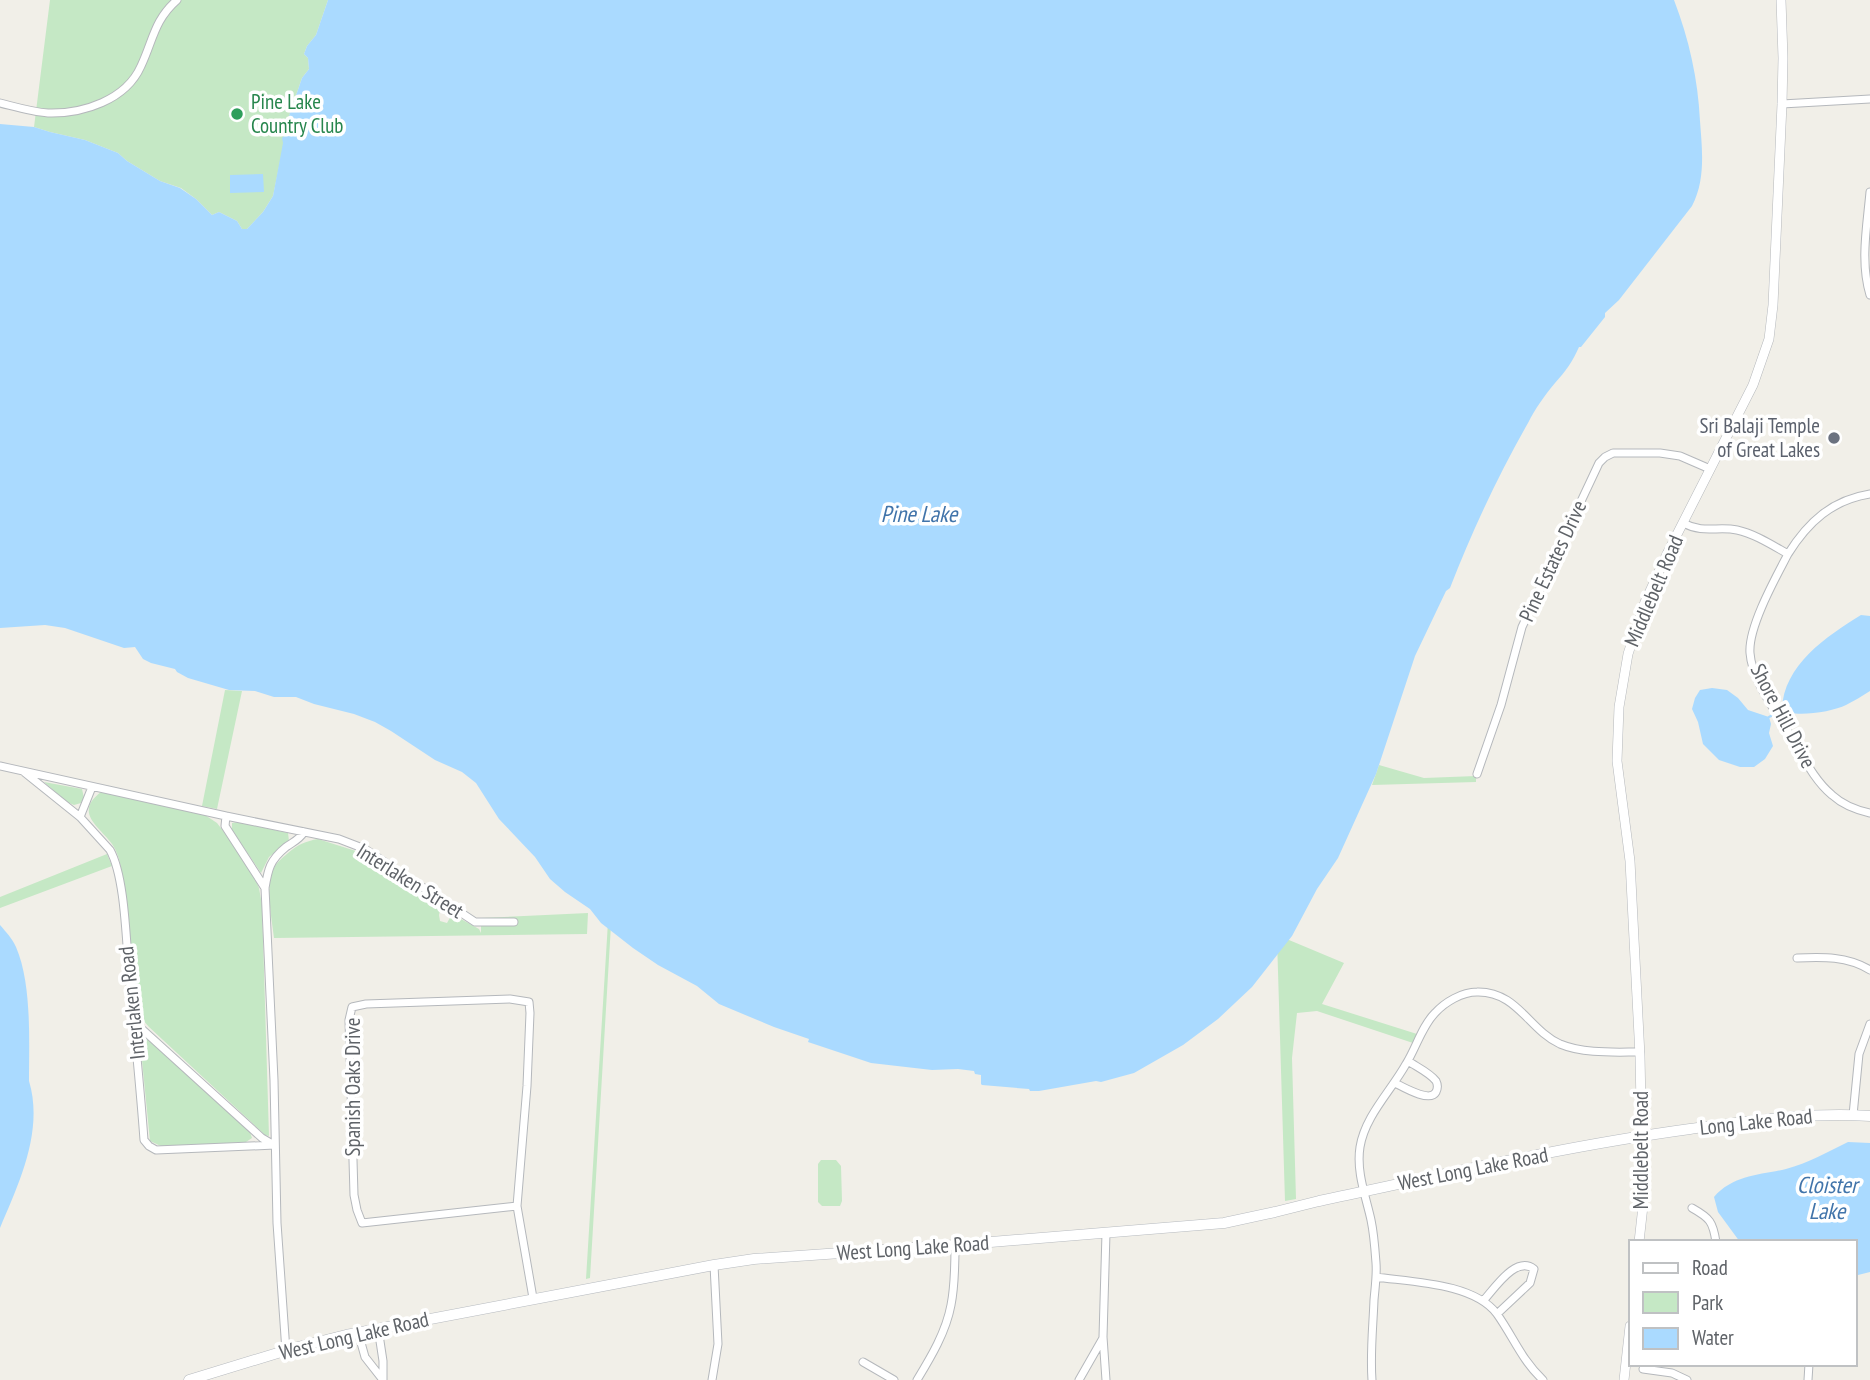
<svg xmlns="http://www.w3.org/2000/svg" width="1870" height="1380" viewBox="0 0 1870 1380" font-family="'PT Sans Narrow',sans-serif">
	<rect width="100%" height="100%" fill="#f1efe8"/>
	<path fill="#c5e8c5" d="M 50,0 L 328,0 L 316,35 L 307,46 L 304,54 L 308,58 L 309,69 L 302,78 L 290,113 L 273,196 L 263,212 L 247,229 L 242,229 L 237,221 L 219,212 L 212,215 L 196,199 L 181,188 L 160,181 L 127,161 L 118,153 L 85,140 L 50,132 L 34,127 Z
		M 225,690 L 242,691 L 217,809 L 202,806 Z
		M 1379,765 L 1424,778 L 1476,776 L 1476,782 L 1372,785 Z
		M 44,782 L 82,789 L 84,798 L 81,803 L 74,805 L 67,802 Z
		M 101,792 L 205,815 L 217,823 L 224,832 L 254,876 L 259,888 L 262,905 L 269,1136 L 265,1135 L 149,1027 C 146,1023 141,1019 140,1014 C 134,999 134,981 133,966 C 130,934 127,901 121,869 C 120,861 117,851 112,844 C 100,827 73,813 101,792 Z
		M 238,822 L 288,833 L 289,841 L 269,857 L 261,873 L 232,830 L 232,823 Z
		M 318,839 L 359,852 L 441,906 L 439,915 L 440,921 L 447,923 L 452,914 L 479,929 L 481,933 L 481,918 L 588,913 L 587,934 L 274,938 C 272,920 265,887 273,870 C 276,863 282,858 288,853 C 297,845 306,841 318,839 Z
		M 107,854 L 112,866 L 0,908 L 0,897 Z
		M 608,922 L 611,925 L 590,1278 L 586,1279 Z
		M 1277,939 L 1289,940 L 1344,963 L 1322,1004 L 1417,1034 L 1413,1043 L 1317,1011 L 1297,1013 L 1292,1058 L 1296,1199 L 1285,1201 Z
		M 142,1038 L 147,1038 L 250,1132 L 252,1138 L 246,1142 L 163,1147 L 150,1141 L 140,1040 Z
		M 821,1160 L 836,1160 L 841,1166 L 842,1201 L 840,1206 L 822,1206 L 818,1202 L 818,1164 Z"/>
	<path fill="#aadaff" d="M 328,0 L 1674,0 C 1689,39 1698,79 1700,121 C 1702,149 1706,179 1692,206 L 1619,300 L 1605,313 L 1605,317 L 1581,347 L 1579,347 C 1573,361 1565,372 1555,383 C 1545,395 1535,409 1528,423 C 1498,476 1472,531 1450,588 L 1446,591 L 1415,656 L 1376,774 L 1338,858 L 1317,889 L 1292,936 L 1252,987 L 1218,1019 L 1183,1045 L 1134,1073 L 1101,1082 L 1096,1081 L 1039,1091 L 1030,1091 L 1029,1089 L 982,1085 L 981,1084 L 981,1075 L 975,1074 L 974,1071 L 958,1069 L 932,1070 L 871,1063 L 808,1042 L 809,1039 L 774,1027 L 719,1004 L 697,986 L 658,965 L 633,948 L 601,923 L 590,909 L 565,892 L 550,879 L 535,857 L 499,819 L 476,783 L 462,772 L 435,760 L 391,731 L 375,722 L 354,714 L 314,704 L 296,697 L 274,697 L 255,691 L 229,690 L 188,678 L 177,672 L 175,669 L 151,663 L 143,659 L 135,647 L 124,648 L 65,628 L 45,625 L 0,628 L 0,124 L 34,127 L 50,132 L 85,140 L 118,153 L 127,161 L 160,181 L 180,188 L 196,199 L 212,215 L 219,212 L 237,221 L 242,229 L 247,229 L 263,212 L 273,196 L 283,143 L 282,138 L 284,136 L 290,113 L 302,78 L 309,69 L 308,58 L 304,54 L 307,46 L 316,35 Z
		M 263,174 L 264,192 L 230,193 L 230,175 Z
		M 1861,615 L 1870,616 L 1870,691 C 1862,696 1854,701 1846,705 C 1832,712 1794,718 1782,710 C 1783,665 1827,636 1861,615 Z
		M 1712,688 L 1727,690 L 1738,698 L 1748,710 L 1769,717 L 1771,724 L 1769,733 L 1773,746 L 1765,759 L 1754,767 L 1740,767 L 1719,760 L 1703,744 L 1698,722 L 1692,709 L 1695,698 L 1700,690 Z
		M 0,925 C 6,932 12,938 16,947 C 32,984 29,1041 29,1081 C 44,1131 19,1183 0,1228 Z
		M 1848,1142 L 1870,1143 L 1870,1272 L 1854,1276 L 1854,1242 L 1740,1242 L 1718,1212 L 1714,1197 C 1733,1175 1760,1175 1786,1169 C 1808,1163 1828,1152 1848,1142 Z"/>
	<g fill="none" stroke-linecap="round" stroke-linejoin="round">
		<path stroke="#aadaff" stroke-width="2.5" d="M 1769,717 L 1782,710"/>
		<g stroke="#b5b8bc" stroke-width="9">
			<path id="minor" d="M 0,103 C 16,107 32,112 48,113 C 83,114 126,100 141,66 C 153,41 154,20 177,0
				M 1782,104 L 1870,99
				M 1870,192 C 1867,226 1860,262 1870,295
				M 1683,523 C 1704,534 1717,526 1737,530 C 1755,534 1772,545 1788,554 C 1808,522 1832,500 1870,494
				M 1788,554 C 1776,577 1748,627 1750,653 C 1752,682 1778,714 1792,738 C 1804,758 1814,780 1832,795 C 1843,805 1856,810 1870,813
				M 0,766 L 226,816 L 225,826 L 265,888
				M 24,772 L 80,817 L 110,850 C 125,877 126,940 129,973 C 134,1028 140,1084 144,1140 L 149,1146 L 156,1150 L 275,1145
				M 1477,774 L 1501,705 L 1522,627 L 1599,463 L 1605,457 L 1613,453 L 1660,453 L 1680,456 L 1710,469
				M 226,816 L 339,839 L 365,849 L 475,922 L 514,922
				M 80,817 L 92,787
				M 1797,958 C 1823,957 1847,956 1870,970
				M 135,1030 L 143,1030 L 262,1138 L 274,1145
				M 1395,1083 C 1403,1087 1430,1103 1436,1092 C 1438,1088 1438,1085 1436,1081 C 1430,1073 1417,1067 1408,1061
				M 1853,1115 L 1859,1054 L 1870,1024
				M 517,1206 L 362,1223 L 357,1210 L 354,1195 L 349,1020 L 352,1007 L 366,1004 L 510,999 L 529,1002 L 530,1013 L 527,1086 L 517,1206 L 533,1298
				M 1692,1208 C 1710,1218 1713,1222 1716,1242
				M 1106,1233 L 1103,1337 L 1106,1380
				M 1376,1277 C 1411,1282 1474,1283 1497,1314 C 1514,1338 1521,1359 1543,1380
				M 1483,1301 C 1495,1288 1516,1255 1534,1269 L 1530,1283 L 1497,1314
				M 378,1328 L 383,1361 L 383,1380
				M 358,1332 L 365,1357 L 383,1380
				M 286,1351 L 277,1223 L 274,1080 L 265,888 C 268,869 270,860 286,847 C 293,842 299,840 304,832
				M 863,1362 L 894,1380
				M 1643,1369 L 1672,1373 L 1687,1380
				M 712,1380 L 718,1344 L 714,1265
				M 917,1380 C 931,1357 946,1332 951,1305 C 955,1285 955,1265 955,1245
				M 1079,1380 L 1103,1338
				M 1372,1380 C 1370,1353 1373,1327 1374,1300 C 1375,1288 1377,1275 1376,1263 C 1375,1249 1374,1234 1371,1220 C 1366,1197 1356,1172 1360,1147 C 1365,1116 1391,1091 1406,1064 C 1416,1048 1422,1026 1435,1013 C 1445,1002 1462,992 1477,992 C 1517,991 1529,1030 1560,1044 C 1584,1054 1614,1052 1640,1052
				M 1808,1380 L 1809,1364"/>
		</g>
		<g stroke="#b5b8bc" stroke-width="10">
			<path id="tertiary" d="M 1639,1242 L 1643,1206 L 1640,1056 L 1630,861 L 1617,761 L 1619,707 L 1628,654 L 1645,602 L 1667,554 L 1753,385 L 1769,339 L 1773,305 L 1782,104 L 1783,58 L 1781,0
				M 1624,1380 L 1630,1326"/>
		</g>
		<g stroke="#b6babf" stroke-width="11">
			<path id="secondary" d="M 189,1380 L 294,1348 L 346,1335 L 714,1265 L 754,1259 L 955,1245 L 1224,1223 L 1275,1212 L 1319,1201 C 1442,1175 1565,1146 1690,1129 C 1750,1121 1809,1112 1870,1116"/>
		</g>
		<use href="#minor" stroke="#fff" stroke-width="7"/>
		<use href="#tertiary" stroke="#fff" stroke-width="9"/>
		<use href="#secondary" stroke="#fff" stroke-width="10"/>
	</g>
	<circle fill="#2e9e5b" stroke="#fff" stroke-width="2.5" cx="237" cy="114" r="7"/>
	<circle fill="#6b7280" stroke="#fff" stroke-width="2.5" cx="1834" cy="438" r="7"/>
	<g text-anchor="middle" stroke-width="7" stroke-linejoin="round" paint-order="stroke">
		<g font-size="21" fill="#27864d" stroke="#fff" text-anchor="start">
			<text x="251" y="109">Pine Lake<tspan x="251" dy="24">Country Club</tspan></text>
		</g>
		<g font-size="21" fill="#5b616d" stroke="#fff" text-anchor="end">
			<text x="1820" y="433">Sri Balaji Temple<tspan x="1820" dy="24">of Great Lakes</tspan></text>
		</g>
		<g font-size="21" fill="#5f6368" stroke="#fff">
			<text transform="translate(1553 561) rotate(-65)" y="7">Pine Estates Drive</text>
			<text transform="translate(1654 591) rotate(-67)" y="7">Middlebelt Road</text>
			<text transform="translate(1783 716) rotate(62)" y="7">Shore Hill Drive</text>
			<text transform="translate(410 881) rotate(32)" y="7">Interlaken Street</text>
			<text transform="translate(132 1003) rotate(-96)" y="7">Interlaken Road</text>
			<text transform="translate(353 1087) rotate(-90)" y="7">Spanish Oaks Drive</text>
			<text transform="translate(1756 1122) rotate(-6)" y="7">Long Lake Road</text>
			<text transform="translate(1641 1150) rotate(-90)" y="7">Middlebelt Road</text>
			<text transform="translate(1473 1169) rotate(-11)" y="7">West Long Lake Road</text>
			<text transform="translate(913 1248) rotate(-4)" y="7">West Long Lake Road</text>
			<text transform="translate(354 1336) rotate(-13)" y="7">West Long Lake Road</text>
		</g>
		<g font-size="23" font-style="italic" fill="#4174aa" stroke="#fff">
			<text x="919" y="522">Pine Lake</text>
			<text x="1827" y="1193">Cloister<tspan x="1827" dy="26">Lake</tspan></text>
		</g>
	</g>
	<rect x="1629" y="1240" width="228" height="126" fill="#ffffff" stroke="#bfc1c3" stroke-width="2"/>
	<rect x="1643" y="1263" width="35" height="10" fill="#ffffff" stroke="#bfc1c3" stroke-width="2"/>
	<text x="1692" y="1275" font-size="21" fill="#5f6368">Road</text>
	<rect x="1643" y="1292" width="35" height="21" fill="#c5e8c5" stroke="#bfc1c3" stroke-width="2"/>
	<text x="1692" y="1310" font-size="21" fill="#5f6368">Park</text>
	<rect x="1643" y="1328" width="35" height="21" fill="#aadaff" stroke="#bfc1c3" stroke-width="2"/>
	<text x="1692" y="1345" font-size="21" fill="#5f6368">Water</text>
</svg>
